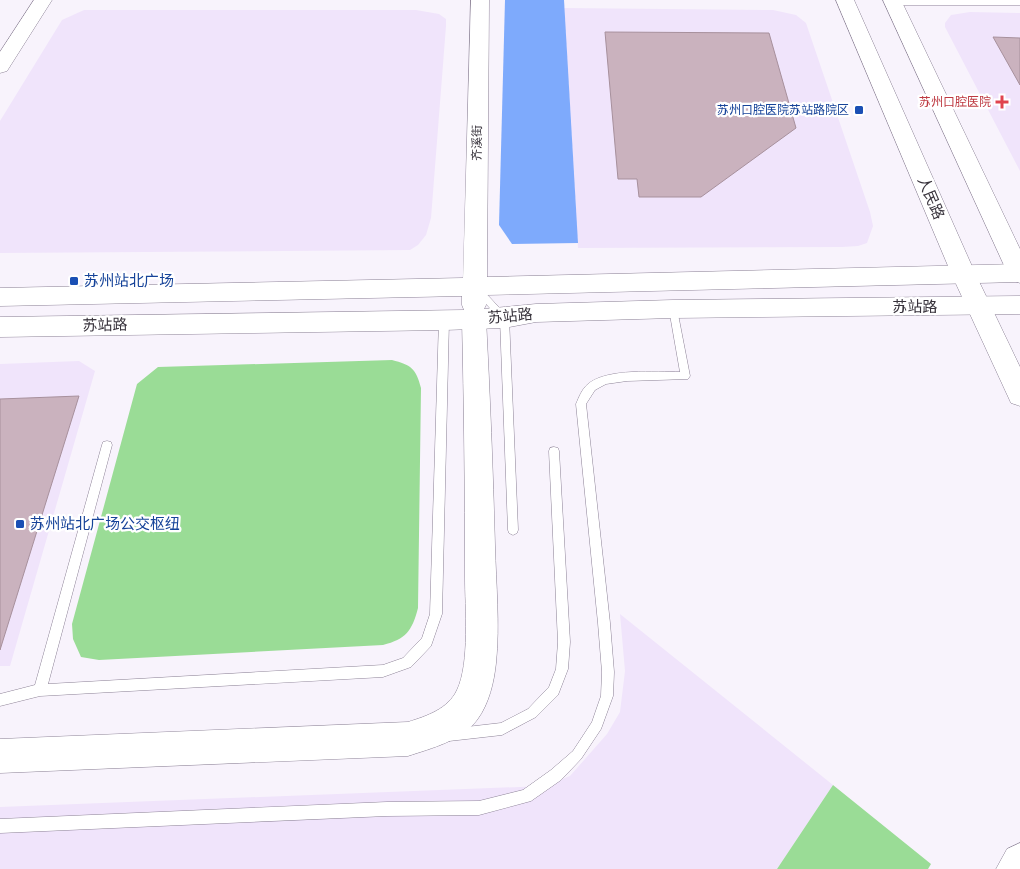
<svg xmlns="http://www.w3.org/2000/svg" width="1020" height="869" viewBox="0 0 1020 869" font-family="'Nunito Sans','Noto Sans SC',sans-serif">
	<rect width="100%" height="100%" fill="#f8f3fc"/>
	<path fill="#f0e4fb" d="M 564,8 L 773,10 L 796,15 L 806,23 L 870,212 L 873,226 L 867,243 L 858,246 L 842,247 L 578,248 Z
		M 84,10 L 416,10 L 439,14 L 446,19 L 446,26 L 431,218 L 426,235 L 418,245 L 410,250 L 0,253 L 0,121 L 62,20 Z
		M 970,12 L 1020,13 L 1020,171 L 945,27 L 945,23 L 951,15 Z
		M 79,361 L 95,371 L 10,666 L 0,666 L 0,364 Z
		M 620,614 L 833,785 L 777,869 L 0,869 L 0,807 L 544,786 L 570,776 L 607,734 L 620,712 L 625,671 Z"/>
	<path fill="#9adc96" d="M 392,360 C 411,365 416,368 421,388 L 418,608 C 412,631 406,639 383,645 L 99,660 L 81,657 L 73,639 L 72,624 L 137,384 L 158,367 Z
		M 833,785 L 931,864 L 928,869 L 777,869 Z"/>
	<path fill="#7eaafc" d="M 505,0 L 564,0 L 578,243 L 512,244 L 499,225 Z"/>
	<path fill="#cab2be" stroke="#a7909c" d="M 605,32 L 769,33 L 796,128 L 701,197 L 639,197 L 637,179 L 618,179 Z
		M 993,37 L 1020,38 L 1020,85 Z
		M 79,396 L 0,650 L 0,399 Z"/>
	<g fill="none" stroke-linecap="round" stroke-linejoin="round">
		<g stroke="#8c8296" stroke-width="1">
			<path id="lane" d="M 477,286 L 480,287 L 509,318 L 518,530 L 517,533 L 513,535 L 509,533 L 508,530 L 500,319 L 474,291 L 473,289 Z
				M 673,306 L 677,309 L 690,376 L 688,379 L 627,381 L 606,384 L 595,390 L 586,404 L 610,623 L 614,672 L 613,696 L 601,729 L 581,759 L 561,780 L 531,801 L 479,815 L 387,816 L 0,833 L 0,819 L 387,802 L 479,801 L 523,790 L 551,770 L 573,751 L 592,722 L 601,696 L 602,672 L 598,623 L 576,404 C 579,397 582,389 588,384 C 607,368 656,372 680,372 L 669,309 Z
				M 444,317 L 449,320 L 442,614 L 431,646 L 411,667 L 383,677 L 40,696 L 0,706 L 0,694 L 35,685 L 102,445 L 103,442 L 107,441 L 111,442 L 112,445 L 48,684 L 383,665 L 403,658 L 422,638 L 430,614 L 439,320 Z
				M 554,447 L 558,448 L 559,451 L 570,642 L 568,669 L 558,695 L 536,717 L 502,735 L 449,741 L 445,739 L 443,735 L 445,731 L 449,729 L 501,723 L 528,709 L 549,687 L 556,669 L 558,642 L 549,451 L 550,448 Z"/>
		</g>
		<g stroke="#8c8296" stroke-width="1">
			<path id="street" d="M 887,0 L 1020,0 L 1020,5 L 892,5 L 888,4 Z"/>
		</g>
		<g stroke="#8c8296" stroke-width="1">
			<path id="secondary" d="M 34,0 L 52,0 L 7,71 L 0,73 L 0,52 Z
				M 471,0 L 489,0 L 487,277 L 1020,264 L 1020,282 L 486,295 L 486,305 L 484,309 L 536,304 L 673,300 L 1020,296 L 1020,314 L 673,318 L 536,322 L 504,328 L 444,330 L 0,337 L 0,317 L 464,310 L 462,305 L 462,296 L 0,306 L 0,288 L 463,278 Z"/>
		</g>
		<g stroke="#8c8296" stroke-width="1">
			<path id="primary" d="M 836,0 L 854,0 L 975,273 L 1020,367 L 1020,406 L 1011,403 L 951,273 Z
				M 883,0 L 901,0 L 1020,249 L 1020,283 L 1012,280 L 1008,274 Z
				M 1020,843 L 1020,869 L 996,869 L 1007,849 Z"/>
		</g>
		<g stroke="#8c8296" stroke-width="1">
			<path id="highway" d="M 474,309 L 483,312 L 486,319 C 490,395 493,470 495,546 C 496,584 500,624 496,663 C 494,682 489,704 477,720 C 461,741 432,748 408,756 L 0,773 L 0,739 L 408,722 C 427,716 448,709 457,690 C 470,663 465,607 465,577 C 465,491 464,405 462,319 L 465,312 Z"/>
		</g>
		<use href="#lane" fill="#fff" fill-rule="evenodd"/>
		<use href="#street" fill="#fff" fill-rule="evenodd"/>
		<use href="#secondary" fill="#fff" fill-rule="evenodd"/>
		<use href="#primary" fill="#fff" fill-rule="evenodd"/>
		<use href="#highway" fill="#fff" fill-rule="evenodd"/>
	</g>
	<path fill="#e0444e" stroke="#fff" stroke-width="2" d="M999.5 94.5h5v5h5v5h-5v5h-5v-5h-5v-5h5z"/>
	<g fill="#1a4fb4" stroke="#fff" stroke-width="2">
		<rect x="854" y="105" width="10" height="10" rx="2.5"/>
		<rect x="69" y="276" width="10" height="10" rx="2.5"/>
		<rect x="15" y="519" width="10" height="10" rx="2.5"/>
	</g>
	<g text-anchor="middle" stroke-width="4.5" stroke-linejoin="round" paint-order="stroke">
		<g font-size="12" fill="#be3a42" stroke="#fff" text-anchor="end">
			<text x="991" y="106">苏州口腔医院</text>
		</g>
		<g font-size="12" fill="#164399" stroke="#fff" text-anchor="end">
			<text x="849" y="114">苏州口腔医院苏站路院区</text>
		</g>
		<g font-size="12" fill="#38333c" stroke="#fff">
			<text transform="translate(477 143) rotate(-89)" y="4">齐溪街</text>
		</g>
		<g font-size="15" fill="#38333c" stroke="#fff">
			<text transform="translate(931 198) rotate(67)" y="5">人民路</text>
			<text x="915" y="312">苏站路</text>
			<text transform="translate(510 316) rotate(-5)" y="5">苏站路</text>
			<text transform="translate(105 325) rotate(-1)" y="5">苏站路</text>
		</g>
		<g font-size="15" fill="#164399" stroke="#fff" text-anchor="start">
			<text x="84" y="286">苏州站北广场</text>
			<text x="30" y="529">苏州站北广场公交枢纽</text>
		</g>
	</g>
</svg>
